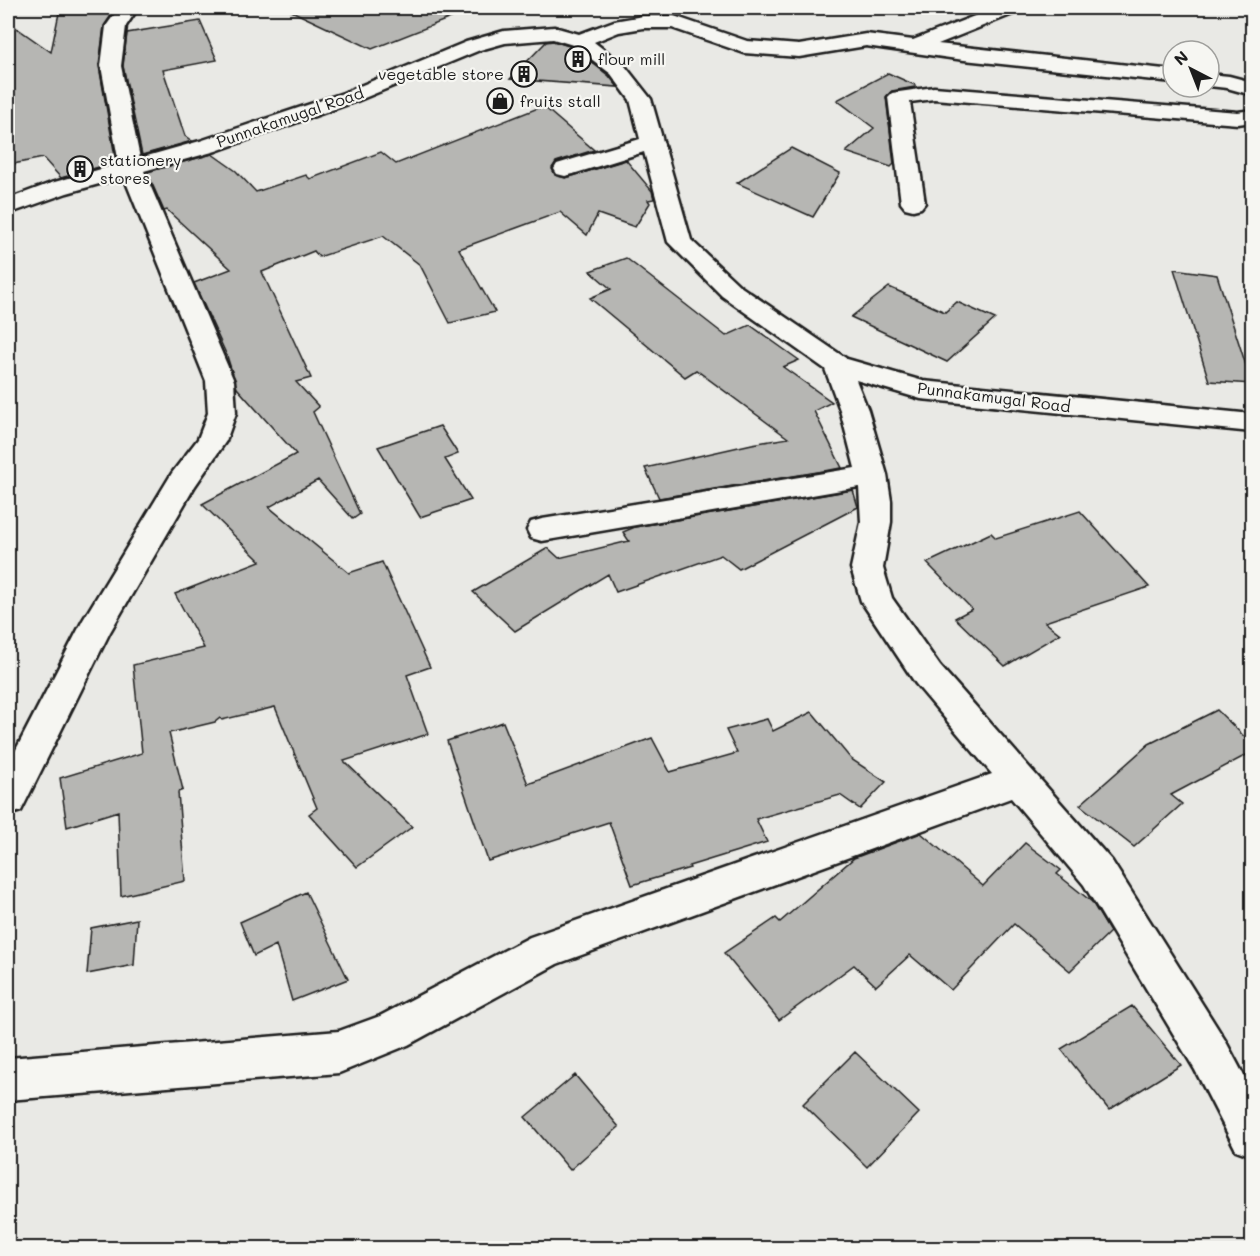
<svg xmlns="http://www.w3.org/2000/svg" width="1260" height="1256" viewBox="0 0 1260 1256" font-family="Mali,sans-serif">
	<rect width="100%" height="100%" fill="#e9e9e5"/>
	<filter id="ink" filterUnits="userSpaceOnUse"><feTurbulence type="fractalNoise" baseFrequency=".0167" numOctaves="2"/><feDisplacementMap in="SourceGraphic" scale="12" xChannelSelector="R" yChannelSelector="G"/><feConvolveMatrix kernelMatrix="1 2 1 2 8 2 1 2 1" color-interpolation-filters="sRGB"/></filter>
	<g filter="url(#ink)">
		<path fill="#b6b6b3" stroke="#1c1c1c" stroke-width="1.5" d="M 60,8 L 116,8 L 104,26 L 99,66 L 116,162 L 61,178 L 43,158 L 8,165 L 8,22 L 51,52 Z
			M 285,8 L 471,8 L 471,10 L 372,49 Z
			M 200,21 L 217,60 L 163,70 L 185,136 L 192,141 L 142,155 L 123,66 L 127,33 Z
			M 553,41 L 572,47 L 609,76 L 618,87 L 510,79 L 546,42 Z
			M 888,73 L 915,85 L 915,87 L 892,91 L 886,97 L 894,164 L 891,167 L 846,152 L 874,128 L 837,100 Z
			M 543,106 L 594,150 L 556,162 L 552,168 L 555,175 L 566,178 L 626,160 L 652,191 L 654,199 L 648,200 L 650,203 L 635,227 L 598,214 L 587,235 L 560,212 L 459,249 L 495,312 L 450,323 L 420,265 L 383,236 L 319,257 L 314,251 L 262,272 L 311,378 L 296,382 L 319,407 L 313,412 L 360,514 L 353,519 L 318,480 L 269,507 L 349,573 L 382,562 L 430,667 L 407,675 L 428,734 L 344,761 L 412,827 L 357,867 L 309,814 L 317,808 L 275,707 L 222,720 L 220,718 L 215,722 L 169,733 L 183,790 L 178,792 L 185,881 L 121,896 L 118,811 L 67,827 L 60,778 L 142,753 L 133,665 L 204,648 L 175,594 L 260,561 L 202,504 L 296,454 L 237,388 L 227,356 L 194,283 L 231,269 L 167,210 L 164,211 L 147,172 L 212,154 L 236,171 L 256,192 L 306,175 L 310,179 L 381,152 L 396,164 Z
			M 791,148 L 840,173 L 813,217 L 737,183 Z
			M 626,258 L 726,336 L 750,325 L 799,360 L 783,367 L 832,402 L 814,411 L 842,468 L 659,498 L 645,468 L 752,444 L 788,438 L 696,370 L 685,377 L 590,298 L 611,289 L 590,271 Z
			M 1174,269 L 1217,275 L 1252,384 L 1209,381 Z
			M 889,287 L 945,312 L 957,302 L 995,319 L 947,362 L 851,317 Z
			M 440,426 L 458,454 L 445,459 L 471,500 L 420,517 L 378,447 Z
			M 853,490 L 858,507 L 739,569 L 721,555 L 616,592 L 608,574 L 515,631 L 473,592 L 548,548 L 559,558 L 629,541 L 623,532 L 635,527 Z
			M 1080,511 L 1149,587 L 1045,622 L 1060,634 L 1005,666 L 955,618 L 972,609 L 927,563 L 991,533 L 996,538 Z
			M 1217,710 L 1252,744 L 1252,752 L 1171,795 L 1182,804 L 1134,847 L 1080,805 L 1149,744 Z
			M 812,712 L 851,759 L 886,782 L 860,809 L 840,795 L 756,819 L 767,842 L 689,866 L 690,868 L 632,885 L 609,822 L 488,861 L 447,741 L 503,722 L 528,784 L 652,738 L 670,772 L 737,753 L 726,730 L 767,719 L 773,731 Z
			M 921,833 L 983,886 L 1025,843 L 1061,870 L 1057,874 L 1092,902 L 1110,932 L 1070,971 L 1014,924 L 951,990 L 910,955 L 876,986 L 854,965 L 779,1020 L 724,953 L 776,918 L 780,922 L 854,858 Z
			M 306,892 L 348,979 L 292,1001 L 276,945 L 254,956 L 240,922 Z
			M 137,919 L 134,965 L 87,974 L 91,928 Z
			M 1132,1006 L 1181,1065 L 1109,1110 L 1061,1049 Z
			M 855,1052 L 919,1113 L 867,1167 L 803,1104 Z
			M 575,1075 L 619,1127 L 570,1170 L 525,1117 Z"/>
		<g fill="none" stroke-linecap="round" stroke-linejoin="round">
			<g stroke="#1c1c1c" stroke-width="5">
				<path id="minor" d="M 119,8 L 138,8 L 126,26 L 121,66 L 140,158 L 200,141 L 343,93 L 466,42 L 504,31 L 554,27 L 579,34 L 614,21 L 643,16 L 674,16 L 747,41 L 799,45 L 866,34 L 913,40 L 995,8 L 1020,8 L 1018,12 L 938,44 L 1173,70 L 1173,82 L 964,60 L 866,46 L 799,57 L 744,53 L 672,28 L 643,28 L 619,32 L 594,42 L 625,66 L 651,99 L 691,240 L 740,286 L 847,359 L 923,381 L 1252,414 L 1252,432 L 921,399 L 856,380 L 868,410 L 887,475 L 891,501 L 891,522 L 883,568 L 892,598 L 940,666 L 1112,861 L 1225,1040 L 1252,1091 L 1252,1156 L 1236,1150 L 1195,1070 L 1084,885 L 1011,798 L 557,964 L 408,1045 L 339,1073 L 8,1100 L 8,1058 L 339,1031 L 380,1016 L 530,937 L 992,774 L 916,684 L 861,601 L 851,568 L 861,522 L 859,487 L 542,541 L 531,538 L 527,530 L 531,522 L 542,519 L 855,468 L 840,410 L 825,369 L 722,296 L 668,242 L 644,152 L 573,174 L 565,176 L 557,174 L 554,169 L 557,164 L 640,139 L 630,100 L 611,74 L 573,45 L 553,39 L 505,43 L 480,50 L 357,101 L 216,151 L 144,171 L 234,381 L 236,413 L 226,441 L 195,486 L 110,632 L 21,811 L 8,815 L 8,765 L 83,620 L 172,473 L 198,439 L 208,413 L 206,381 L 124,177 L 67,193 L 8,214 L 8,199 L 51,183 L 119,164 L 101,66 L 106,26 Z
					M 1209,74 L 1229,76 L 1252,82 L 1252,95 L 1227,88 L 1209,86 Z
					M 934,87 L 1238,112 L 1252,110 L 1252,122 L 1238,124 L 934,99 L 910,102 L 925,203 L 921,208 L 913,210 L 905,208 L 901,203 L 888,97 L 892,93 Z"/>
			</g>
			<use href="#minor" fill="#f6f6f2" fill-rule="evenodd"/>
		</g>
	</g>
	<defs>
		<g id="building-ring" transform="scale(1.35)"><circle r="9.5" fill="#f6f6f2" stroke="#1c1c1c" stroke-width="1.5"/><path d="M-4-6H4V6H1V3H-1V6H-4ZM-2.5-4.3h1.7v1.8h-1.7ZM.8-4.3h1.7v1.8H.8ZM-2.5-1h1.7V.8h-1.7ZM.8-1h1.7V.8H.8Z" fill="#1c1c1c"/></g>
		<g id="shop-ring" transform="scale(1.35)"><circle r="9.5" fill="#f6f6f2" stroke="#1c1c1c" stroke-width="1.5"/><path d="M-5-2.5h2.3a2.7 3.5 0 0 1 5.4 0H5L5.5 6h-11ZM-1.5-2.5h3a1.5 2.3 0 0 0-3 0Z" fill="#1c1c1c"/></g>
	</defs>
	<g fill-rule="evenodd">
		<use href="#building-ring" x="578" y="59"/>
		<use href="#building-ring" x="524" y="74"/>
		<use href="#shop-ring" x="500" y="101"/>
		<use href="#building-ring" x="80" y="169"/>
	</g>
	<g text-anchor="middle" stroke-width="4.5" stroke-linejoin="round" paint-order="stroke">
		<g font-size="16" fill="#1c1c1c" stroke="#f6f6f2" text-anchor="start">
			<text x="598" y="65">flour mill</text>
			<text x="504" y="80" text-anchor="end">vegetable store</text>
			<text x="520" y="107">fruits stall</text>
			<text x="100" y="166">stationery<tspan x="100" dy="18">stores</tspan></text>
		</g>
		<g font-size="16" fill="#1c1c1c" stroke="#f6f6f2">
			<text transform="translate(290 117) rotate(-19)" y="6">Punnakamugal Road</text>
			<text transform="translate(994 397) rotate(7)" y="6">Punnakamugal Road</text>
		</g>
	</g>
	<rect width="1260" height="1256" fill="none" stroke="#f6f6f2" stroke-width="30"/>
	<rect x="15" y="15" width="1230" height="1226" fill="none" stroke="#1c1c1c" stroke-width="2" filter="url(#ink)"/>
	<g transform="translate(1191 69) rotate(318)"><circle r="28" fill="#f6f6f2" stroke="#9f9f9c" stroke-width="1.5"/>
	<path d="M0-4.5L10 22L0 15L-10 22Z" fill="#1c1c1c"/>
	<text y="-9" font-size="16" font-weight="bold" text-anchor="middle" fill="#1c1c1c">N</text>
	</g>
</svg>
